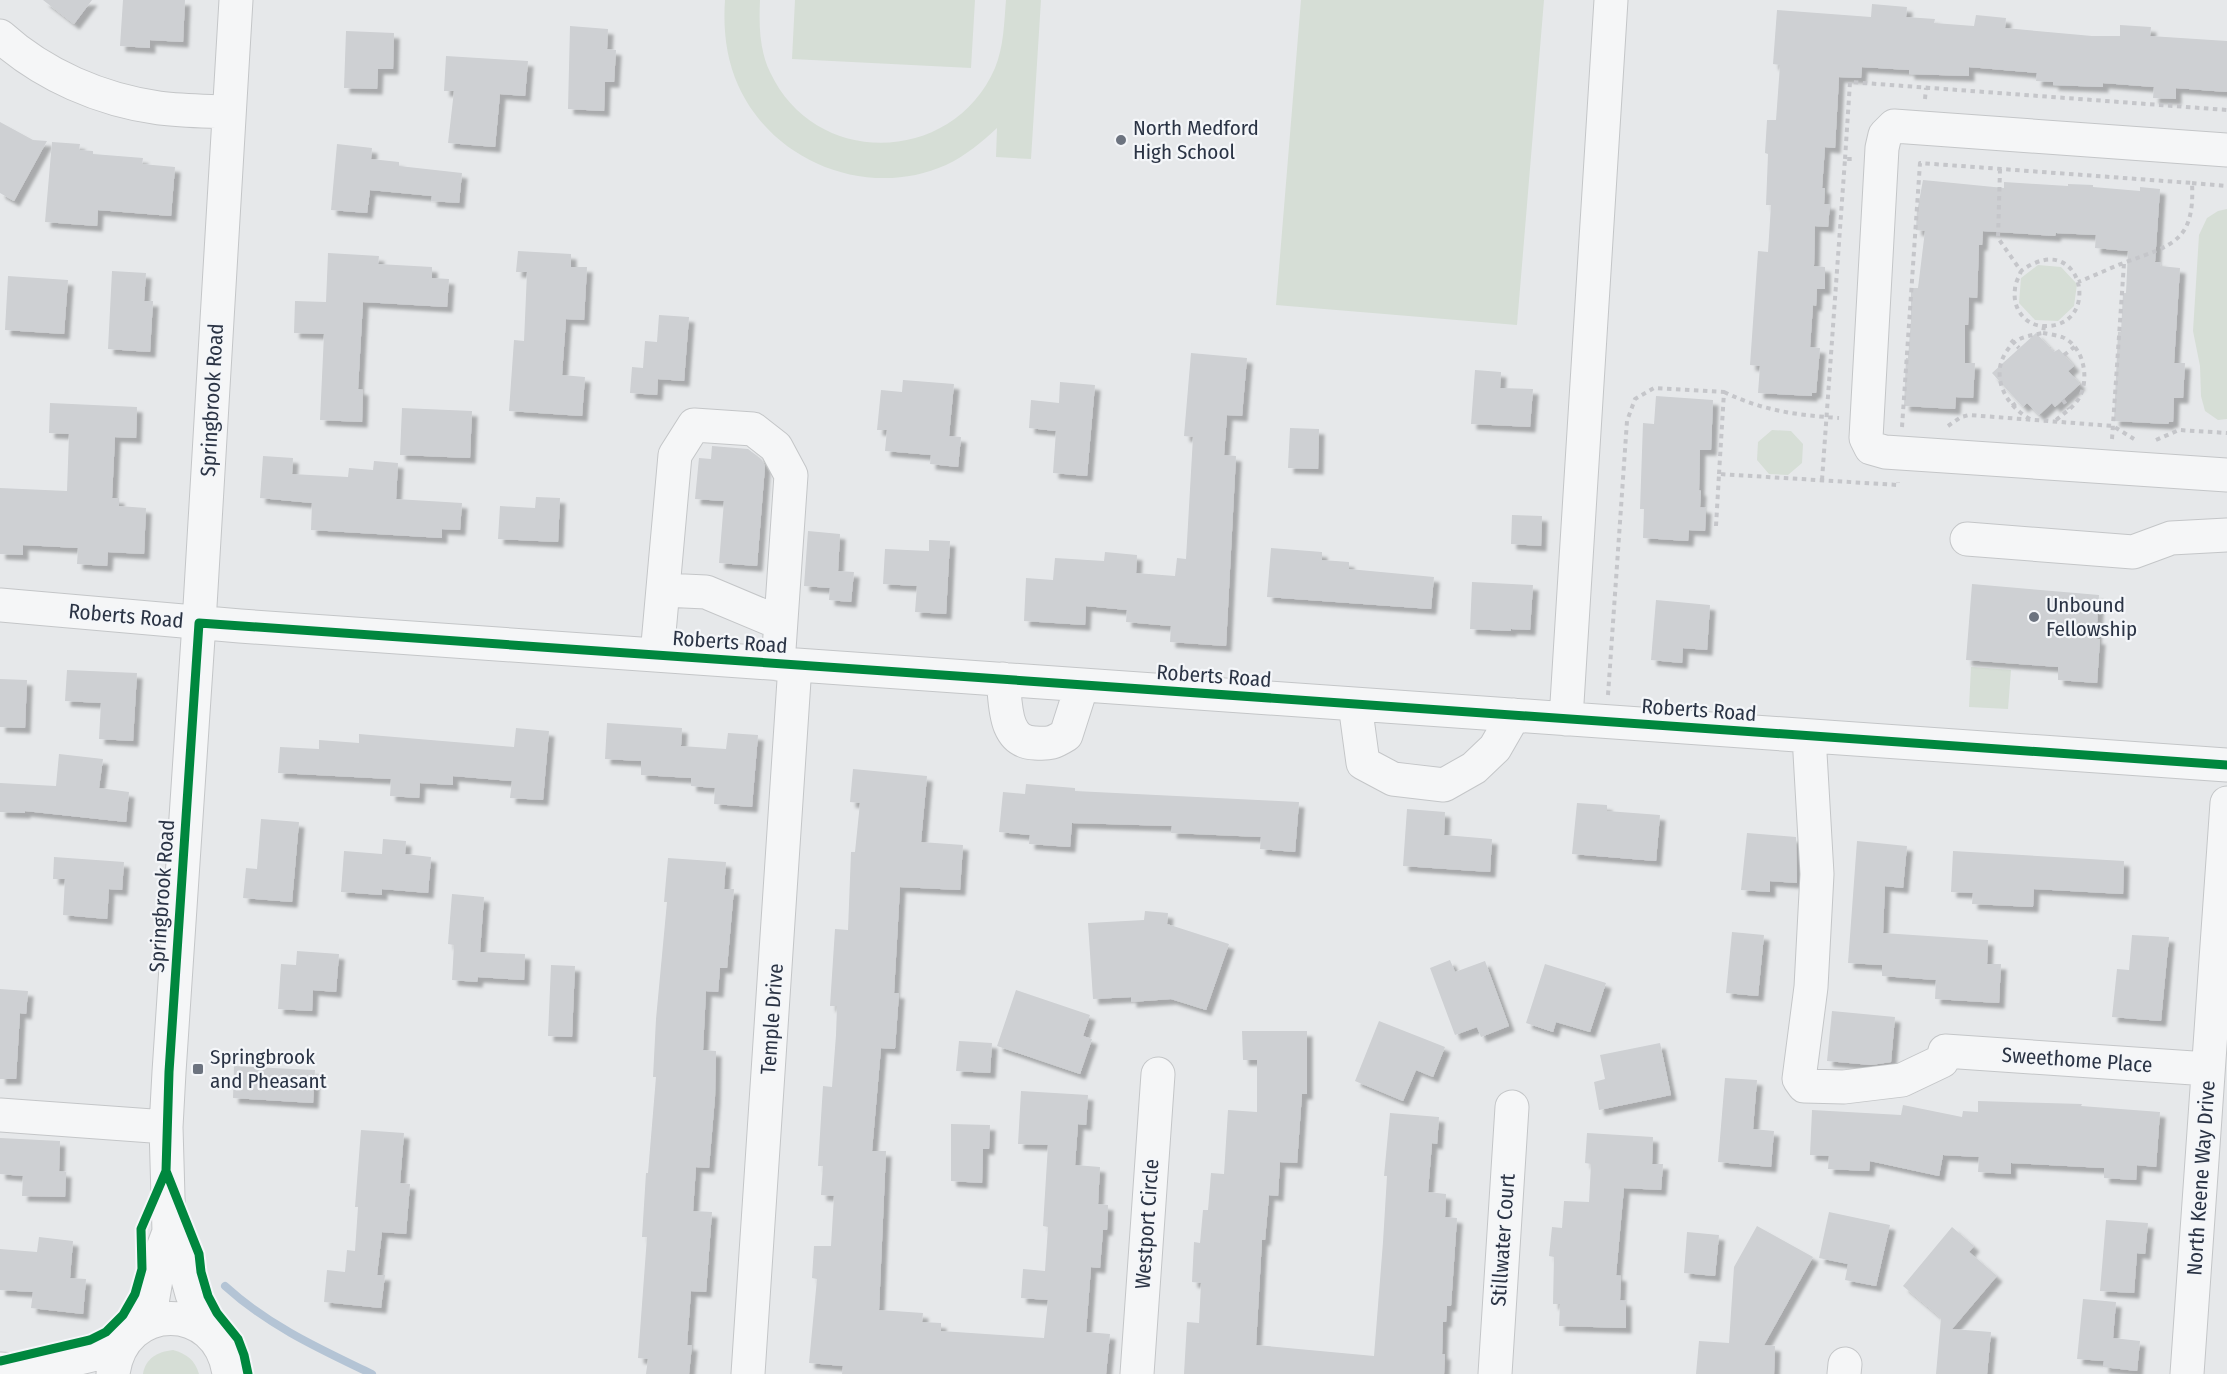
<svg xmlns="http://www.w3.org/2000/svg" width="2227" height="1374" viewBox="0 0 2227 1374" font-family="'Fira Sans Condensed',sans-serif">
	<defs>
		<filter id="shadow"><feDropShadow dx="5.5" dy="5.5" stdDeviation="1.5" flood-color="#0004"/></filter>
	</defs>
	<rect width="100%" height="100%" fill="#e6e8ea"/>
	<path fill="#d6ded6" d="M 725,0 L 760,0 C 759,24 759,49 770,72 C 815,169 953,165 995,68 C 1004,46 1004,23 1006,0 L 1041,0 L 1031,159 L 996,157 L 997,128 C 982,142 965,156 946,165 C 868,200 772,162 738,85 C 726,58 723,29 725,0 Z
		M 795,0 L 975,0 L 971,68 L 792,59 Z
		M 1301,0 L 1544,0 L 1517,325 L 1276,305 Z
		M 2227,209 L 2227,419 L 2218,420 L 2205,411 L 2201,396 L 2200,366 L 2193,331 L 2199,235 L 2207,218 L 2218,211 Z
		M 2038,265 L 2061,267 L 2077,284 L 2074,306 L 2058,321 L 2035,320 L 2019,303 L 2021,278 Z
		M 1772,430 L 1791,431 L 1803,444 L 1802,463 L 1788,475 L 1769,474 L 1757,460 L 1758,442 Z
		M 1971,667 L 2011,670 L 2008,709 L 1969,707 Z
		M 173,1350 C 187,1354 195,1360 199,1374 L 143,1374 C 146,1358 157,1352 173,1350 Z"/>
	<g fill="none" stroke-linecap="round" stroke-linejoin="round">
		<path stroke="#b4c4d5" stroke-width="8" d="M 225,1286 C 269,1326 320,1349 372,1374"/>
	</g>
	<path fill="#ced0d3" filter="url(#shadow)" d="M 43,0 L 92,0 L 74,24 Z
		M 123,0 L 185,0 L 183,42 L 150,40 L 150,48 L 120,46 Z
		M 1872,4 L 1907,7 L 1906,17 L 1935,19 L 1934,23 L 1974,26 L 1976,15 L 2006,18 L 2005,28 L 2092,36 L 2120,36 L 2120,25 L 2151,27 L 2150,36 L 2227,41 L 2227,92 L 2176,88 L 2176,99 L 2153,98 L 2154,87 L 2103,83 L 2103,87 L 2053,85 L 2053,82 L 2036,81 L 2037,73 L 1969,67 L 1969,76 L 1909,74 L 1909,70 L 1862,67 L 1861,78 L 1839,77 L 1835,148 L 1825,147 L 1822,188 L 1825,188 L 1824,204 L 1830,204 L 1828,227 L 1815,226 L 1814,266 L 1825,267 L 1825,289 L 1817,289 L 1816,306 L 1813,305 L 1810,347 L 1820,348 L 1816,393 L 1812,393 L 1812,396 L 1758,393 L 1760,366 L 1750,365 L 1758,251 L 1768,252 L 1771,205 L 1766,205 L 1768,154 L 1765,153 L 1767,120 L 1776,120 L 1780,65 L 1773,64 L 1777,10 L 1871,17 Z
		M 570,26 L 608,29 L 607,49 L 616,50 L 614,82 L 605,82 L 604,111 L 568,109 Z
		M 346,31 L 394,33 L 393,69 L 378,69 L 377,89 L 344,88 Z
		M 446,56 L 528,61 L 525,96 L 500,94 L 495,147 L 448,143 L 454,91 L 444,91 Z
		M 0,122 L 33,140 L 47,141 L 14,201 L 0,193 Z
		M 52,142 L 80,144 L 79,150 L 93,151 L 93,154 L 143,158 L 142,164 L 175,167 L 171,216 L 98,210 L 97,226 L 45,222 Z
		M 337,144 L 372,148 L 371,159 L 399,162 L 399,166 L 462,173 L 459,203 L 431,201 L 432,196 L 370,190 L 367,213 L 331,210 Z
		M 1923,180 L 2004,188 L 2004,182 L 2068,186 L 2068,184 L 2093,185 L 2093,187 L 2140,191 L 2140,187 L 2160,189 L 2155,262 L 2161,262 L 2160,266 L 2180,268 L 2174,363 L 2185,363 L 2183,398 L 2174,398 L 2173,422 L 2169,422 L 2168,424 L 2114,421 L 2118,332 L 2121,332 L 2123,293 L 2126,293 L 2128,251 L 2095,248 L 2096,235 L 2056,233 L 2055,236 L 1983,231 L 1982,245 L 1979,245 L 1977,298 L 1969,297 L 1968,325 L 1965,325 L 1965,363 L 1975,363 L 1973,398 L 1956,397 L 1955,409 L 1904,406 L 1906,358 L 1908,358 L 1911,320 L 1911,288 L 1918,288 L 1925,231 L 1916,230 L 1917,208 L 1918,207 Z
		M 518,251 L 571,254 L 571,267 L 587,267 L 584,320 L 566,319 L 562,375 L 585,377 L 582,416 L 509,411 L 514,340 L 524,341 L 527,272 L 516,272 Z
		M 328,253 L 379,256 L 378,264 L 432,267 L 432,278 L 449,279 L 447,307 L 363,302 L 358,389 L 363,390 L 362,422 L 320,420 L 324,334 L 294,333 L 295,301 L 326,302 Z
		M 112,271 L 146,273 L 144,301 L 153,301 L 150,352 L 108,349 Z
		M 8,276 L 68,280 L 64,334 L 5,330 Z
		M 659,315 L 689,317 L 684,381 L 658,379 L 657,395 L 630,393 L 632,367 L 643,368 L 645,341 L 657,342 Z
		M 2036,333 L 2054,352 L 2059,349 L 2074,366 L 2068,371 L 2080,384 L 2055,407 L 2052,403 L 2039,415 L 2027,403 L 2023,407 L 1992,373 Z
		M 1191,353 L 1247,358 L 1242,416 L 1227,415 L 1224,455 L 1236,456 L 1226,646 L 1170,642 L 1171,626 L 1126,622 L 1127,610 L 1086,606 L 1085,625 L 1024,621 L 1026,578 L 1053,580 L 1055,558 L 1104,561 L 1105,552 L 1137,555 L 1136,573 L 1175,576 L 1177,558 L 1186,559 L 1193,437 L 1184,436 Z
		M 1475,370 L 1501,372 L 1500,388 L 1533,389 L 1530,427 L 1471,424 Z
		M 903,380 L 954,384 L 949,436 L 961,437 L 958,467 L 930,464 L 931,455 L 885,451 L 887,430 L 877,430 L 881,390 L 902,392 Z
		M 1060,382 L 1095,385 L 1087,476 L 1053,473 L 1056,431 L 1029,428 L 1031,400 L 1059,403 Z
		M 1656,396 L 1713,400 L 1711,450 L 1700,450 L 1699,490 L 1701,491 L 1700,507 L 1706,508 L 1705,531 L 1689,530 L 1688,541 L 1643,538 L 1644,509 L 1640,509 L 1643,423 L 1654,424 Z
		M 50,403 L 137,407 L 136,438 L 115,437 L 112,498 L 119,498 L 119,506 L 146,508 L 144,554 L 108,552 L 107,566 L 77,564 L 78,548 L 23,545 L 23,555 L 0,554 L 0,488 L 67,491 L 69,434 L 49,433 Z
		M 402,408 L 472,411 L 470,458 L 400,455 Z
		M 1290,428 L 1319,429 L 1318,469 L 1288,468 Z
		M 712,446 L 748,449 L 761,459 L 765,466 L 757,566 L 719,563 L 724,501 L 695,499 L 699,458 L 711,459 Z
		M 263,456 L 293,458 L 292,474 L 348,477 L 349,468 L 373,470 L 374,461 L 398,463 L 396,499 L 462,503 L 460,530 L 442,529 L 442,538 L 311,530 L 312,503 L 260,498 Z
		M 536,497 L 560,498 L 558,542 L 498,539 L 500,506 L 535,508 Z
		M 1512,515 L 1542,516 L 1541,546 L 1511,544 Z
		M 808,531 L 840,534 L 838,571 L 854,572 L 851,602 L 829,600 L 830,588 L 804,586 Z
		M 929,540 L 950,541 L 946,614 L 915,612 L 917,586 L 883,584 L 885,549 L 929,551 Z
		M 1271,548 L 1322,552 L 1322,560 L 1349,562 L 1349,569 L 1434,577 L 1431,609 L 1267,597 Z
		M 1472,582 L 1533,585 L 1530,630 L 1511,629 L 1511,631 L 1470,629 Z
		M 1972,584 L 2099,595 L 2096,639 L 2100,639 L 2097,683 L 2058,680 L 2058,667 L 1966,660 Z
		M 1656,600 L 1710,605 L 1707,650 L 1683,648 L 1682,663 L 1651,660 Z
		M 67,670 L 137,673 L 133,741 L 99,739 L 101,703 L 65,701 Z
		M 0,679 L 27,680 L 25,728 L 0,727 Z
		M 607,723 L 682,728 L 681,746 L 726,749 L 728,733 L 758,735 L 752,807 L 714,804 L 715,788 L 691,786 L 691,778 L 641,775 L 641,761 L 605,759 Z
		M 516,728 L 549,731 L 543,800 L 510,798 L 512,781 L 453,776 L 453,785 L 420,783 L 419,798 L 390,796 L 391,779 L 278,773 L 280,747 L 319,749 L 319,740 L 359,743 L 359,734 L 514,747 Z
		M 59,754 L 103,759 L 99,788 L 129,792 L 126,822 L 25,811 L 25,813 L 0,812 L 0,783 L 56,786 Z
		M 853,769 L 927,776 L 921,842 L 963,845 L 960,890 L 900,887 L 894,993 L 899,993 L 895,1049 L 881,1048 L 872,1151 L 886,1151 L 879,1310 L 923,1313 L 922,1322 L 941,1323 L 941,1331 L 1044,1338 L 1048,1300 L 1021,1298 L 1023,1269 L 1045,1271 L 1048,1227 L 1043,1226 L 1048,1145 L 1018,1144 L 1021,1091 L 1088,1095 L 1086,1125 L 1078,1124 L 1075,1165 L 1100,1167 L 1098,1204 L 1108,1205 L 1107,1230 L 1103,1230 L 1100,1268 L 1091,1267 L 1086,1332 L 1110,1334 L 1106,1374 L 842,1374 L 843,1366 L 809,1363 L 817,1279 L 812,1278 L 814,1246 L 831,1246 L 834,1196 L 821,1195 L 823,1166 L 818,1166 L 823,1086 L 832,1087 L 836,1035 L 837,1006 L 830,1006 L 835,929 L 848,930 L 851,852 L 855,852 L 860,803 L 850,802 Z
		M 1026,784 L 1075,788 L 1075,791 L 1299,802 L 1295,852 L 1260,849 L 1261,837 L 1171,833 L 1172,826 L 1072,823 L 1070,847 L 1029,844 L 1030,835 L 999,832 L 1003,792 L 1025,794 Z
		M 1577,803 L 1607,805 L 1607,811 L 1660,815 L 1656,861 L 1572,854 Z
		M 1407,809 L 1445,812 L 1444,835 L 1492,839 L 1490,872 L 1403,866 Z
		M 261,819 L 299,822 L 292,902 L 243,898 L 246,868 L 257,869 Z
		M 1747,833 L 1796,837 L 1797,883 L 1770,881 L 1770,892 L 1741,890 Z
		M 383,839 L 406,841 L 405,854 L 431,857 L 428,893 L 382,889 L 382,895 L 341,892 L 344,851 L 382,854 Z
		M 1857,841 L 1907,846 L 1903,888 L 1885,886 L 1883,933 L 1988,940 L 1987,964 L 2001,964 L 1999,1003 L 1935,999 L 1936,980 L 1882,976 L 1882,965 L 1848,963 Z
		M 1953,851 L 2124,861 L 2123,894 L 2034,889 L 2033,907 L 1972,904 L 1973,893 L 1951,892 Z
		M 54,857 L 124,862 L 122,890 L 109,889 L 107,919 L 63,915 L 65,879 L 53,879 Z
		M 668,858 L 726,862 L 724,889 L 734,889 L 727,968 L 720,968 L 718,992 L 706,991 L 703,1050 L 716,1051 L 715,1097 L 709,1168 L 696,1167 L 693,1211 L 712,1212 L 706,1292 L 691,1291 L 687,1345 L 692,1345 L 689,1374 L 646,1374 L 648,1359 L 638,1358 L 647,1237 L 642,1237 L 646,1173 L 648,1173 L 656,1077 L 653,1077 L 656,1019 L 667,902 L 664,902 Z
		M 452,894 L 484,897 L 480,952 L 525,954 L 524,980 L 478,977 L 477,982 L 452,980 L 454,945 L 448,944 Z
		M 1145,911 L 1168,913 L 1167,924 L 1229,944 L 1206,1010 L 1171,999 L 1131,1002 L 1131,997 L 1093,999 L 1088,923 L 1144,920 Z
		M 1732,932 L 1764,935 L 1758,996 L 1726,993 Z
		M 2132,935 L 2169,937 L 2161,1021 L 2112,1017 L 2117,969 L 2129,970 Z
		M 297,951 L 339,954 L 336,992 L 313,990 L 312,1011 L 278,1009 L 281,964 L 296,965 Z
		M 1450,960 L 1455,972 L 1485,961 L 1509,1026 L 1481,1037 L 1477,1027 L 1455,1035 L 1430,968 Z
		M 1545,964 L 1606,983 L 1590,1032 L 1556,1022 L 1553,1032 L 1526,1023 Z
		M 551,965 L 575,966 L 572,1037 L 548,1036 Z
		M 0,989 L 28,991 L 26,1014 L 20,1013 L 16,1079 L 0,1079 Z
		M 1016,990 L 1090,1015 L 1083,1036 L 1092,1039 L 1080,1074 L 997,1046 Z
		M 1832,1011 L 1895,1017 L 1891,1062 L 1871,1065 L 1827,1061 Z
		M 1379,1021 L 1445,1047 L 1433,1077 L 1416,1070 L 1403,1101 L 1355,1081 Z
		M 1242,1031 L 1307,1031 L 1307,1094 L 1302,1094 L 1297,1163 L 1280,1162 L 1278,1196 L 1269,1195 L 1265,1240 L 1262,1240 L 1256,1345 L 1374,1356 L 1383,1242 L 1387,1176 L 1384,1176 L 1390,1113 L 1439,1117 L 1437,1144 L 1432,1143 L 1428,1192 L 1446,1194 L 1445,1217 L 1457,1218 L 1451,1306 L 1447,1306 L 1446,1322 L 1443,1322 L 1442,1354 L 1445,1354 L 1444,1374 L 1184,1374 L 1187,1322 L 1199,1323 L 1201,1283 L 1192,1282 L 1194,1242 L 1200,1243 L 1203,1210 L 1208,1210 L 1211,1173 L 1224,1174 L 1228,1110 L 1257,1112 L 1257,1060 L 1243,1060 Z
		M 959,1041 L 992,1043 L 990,1073 L 956,1071 Z
		M 1660,1043 L 1671,1095 L 1599,1110 L 1594,1082 L 1605,1079 L 1600,1055 Z
		M 234,1066 L 315,1070 L 313,1103 L 233,1098 Z
		M 1725,1078 L 1757,1080 L 1753,1129 L 1774,1131 L 1771,1167 L 1718,1162 Z
		M 1978,1101 L 2082,1104 L 2081,1106 L 2160,1112 L 2156,1167 L 2137,1165 L 2136,1180 L 2104,1178 L 2104,1168 L 2011,1163 L 2011,1174 L 1978,1172 L 1979,1157 L 1943,1155 L 1939,1176 L 1870,1161 L 1869,1171 L 1828,1169 L 1829,1156 L 1810,1155 L 1812,1110 L 1901,1115 L 1903,1105 L 1962,1117 L 1963,1111 L 1978,1112 Z
		M 951,1124 L 990,1125 L 989,1149 L 983,1149 L 982,1183 L 951,1181 Z
		M 361,1130 L 404,1133 L 400,1183 L 410,1184 L 406,1234 L 382,1232 L 377,1275 L 385,1275 L 381,1308 L 324,1302 L 327,1270 L 345,1272 L 347,1250 L 355,1251 L 358,1207 L 355,1207 Z
		M 1587,1133 L 1653,1137 L 1652,1164 L 1663,1164 L 1661,1190 L 1624,1188 L 1616,1275 L 1621,1276 L 1620,1300 L 1626,1301 L 1626,1328 L 1559,1326 L 1560,1304 L 1553,1304 L 1554,1257 L 1549,1256 L 1552,1227 L 1562,1228 L 1564,1201 L 1589,1202 L 1591,1164 L 1585,1163 Z
		M 0,1138 L 60,1141 L 59,1171 L 66,1172 L 65,1197 L 22,1196 L 23,1176 L 0,1174 Z
		M 1829,1212 L 1890,1225 L 1876,1286 L 1845,1280 L 1848,1264 L 1819,1258 Z
		M 2106,1220 L 2148,1223 L 2145,1254 L 2137,1253 L 2134,1293 L 2100,1291 Z
		M 1757,1226 L 1813,1257 L 1764,1345 L 1775,1346 L 1774,1374 L 1696,1374 L 1699,1341 L 1729,1343 L 1734,1267 Z
		M 1952,1227 L 1974,1246 L 1969,1252 L 1997,1276 L 1952,1329 L 1991,1332 L 1987,1374 L 1936,1374 L 1941,1318 L 1903,1286 Z
		M 1687,1232 L 1719,1235 L 1715,1276 L 1684,1273 Z
		M 39,1237 L 73,1241 L 70,1278 L 86,1279 L 83,1314 L 31,1308 L 33,1292 L 0,1290 L 0,1249 L 37,1252 Z
		M 2083,1299 L 2116,1302 L 2113,1338 L 2140,1341 L 2137,1371 L 2103,1367 L 2104,1361 L 2077,1359 Z"/>
	<g fill="none" stroke-linecap="round" stroke-linejoin="round">
		<g stroke="#c4c6c8" stroke-width="35">
			<path id="minor" d="M 0,36 C 43,75 101,100 159,108 C 182,111 205,111 228,112
				M 2227,150 L 1894,126 L 1885,135 L 1882,148 L 1866,438 L 1871,448 L 1885,452 L 2227,475
				M 1967,539 L 2133,552 L 2171,538 L 2227,535
				M 663,590 L 706,592 L 780,623
				M 0,605 L 240,626 L 2227,765
				M 657,655 L 675,455 L 694,425 L 753,429 L 776,447 L 791,475 L 778,664
				M 1003,679 C 1006,704 1003,742 1035,743 C 1050,744 1053,743 1066,735 L 1082,685
				M 1355,704 L 1363,763 L 1393,779 L 1444,785 L 1474,768 L 1495,748 L 1514,715
				M 1566,719 L 1611,0
				M 1809,736 L 1817,874 L 1811,987 L 1799,1079 L 1804,1086 L 1844,1087 L 1902,1080 L 1942,1061 L 1945,1051 L 2208,1069
				M 0,1115 L 166,1127
				M 169,1232 L 182,1258 L 192,1294 L 212,1335
				M 142,1326 L 152,1303 L 160,1256 L 169,1232 L 166,1127 L 169,1072 L 199,623 L 236,0
				M 0,1369 L 30,1371 L 37,1374
				M 30,1371 C 60,1361 90,1357 120,1347
				M 113,1374 C 122,1300 219,1300 229,1374
				M 748,1374 L 795,665
				M 1137,1374 L 1158,1074
				M 1495,1374 L 1512,1107
				M 1844,1374 L 1845,1364
				M 2187,1374 L 2227,803"/>
		</g>
		<path stroke="#c5c6ca" stroke-width="4" stroke-dasharray="4.5 4.5" stroke-linecap="butt" d="M 1925,99 L 1926,88
			M 1845,159 L 1850,82 L 2227,110
			M 2000,169 L 1998,238 L 2021,271 C 2019,277 2015,283 2015,289 C 2012,308 2025,326 2044,326 C 2104,328 2082,226 2021,271
			M 2192,183 L 2227,186
			M 2043,333 C 2049,334 2056,335 2062,337 C 2084,346 2090,379 2079,398 C 2074,407 2063,414 2055,421
			M 2011,340 L 2019,348
			M 2064,355 L 2077,345
			M 1724,392 C 1764,411 1796,415 1839,418
			M 2063,400 L 2069,409
			M 2012,406 L 2018,402
			M 2030,419 C 2006,406 1990,377 2006,352 C 2009,348 2012,344 2016,341 C 2024,336 2033,335 2043,333 L 2044,326
			M 1948,426 L 1961,417 L 1969,415 L 2113,426 L 2134,439
			M 1902,427 L 1920,163 L 2192,183 C 2195,241 2173,245 2126,262 C 2110,268 2094,276 2078,282
			M 2112,439 L 2124,263
			M 2156,440 L 2179,430 L 2227,433
			M 1822,480 L 1845,159 L 1855,159
			M 1716,526 L 1719,474 L 1898,485 L 1898,482
			M 1608,695 L 1627,421 L 1635,399 L 1654,388 L 1724,392 L 1719,474"/>
		<use href="#minor" stroke="#f5f6f7" stroke-width="33"/>
		<g stroke="#f4f6f9" stroke-width="13">
			<path id="cycleway" d="M 0,1361 L 90,1340 L 106,1332 L 123,1315 L 135,1294 L 142,1269 L 141,1229 L 166,1171
				M 248,1374 L 244,1355 L 238,1339 L 217,1313 L 208,1296 L 201,1272 L 199,1254 L 166,1171 L 169,1072 L 199,623 L 2227,765"/>
		</g>
		<use href="#cycleway" stroke="#00873e" stroke-width="9"/>
	</g>
	<g fill="#6c737f" stroke="#f4f6f9" stroke-width="2">
		<circle cx="1121" cy="140" r="6"/>
		<circle cx="2034" cy="617" r="6"/>
		<rect x="192" y="1063" width="12" height="12" rx="3"/>
	</g>
	<g text-anchor="middle" stroke-width="4.5" stroke-linejoin="round" paint-order="stroke">
		<g font-size="21" fill="#2b3445" stroke="#f4f6f9" text-anchor="start">
			<text x="1133" y="135">North Medford<tspan x="1133" dy="24">High School</tspan></text>
			<text x="2046" y="612">Unbound<tspan x="2046" dy="24">Fellowship</tspan></text>
			<text x="210" y="1064">Springbrook<tspan x="210" dy="24">and Pheasant</tspan></text>
		</g>
		<g font-size="21" fill="#2b3445" stroke="#f4f6f9">
			<text transform="translate(212 400) rotate(-87)" y="7">Springbrook Road</text>
			<text transform="translate(126 616) rotate(5)" y="7">Roberts Road</text>
			<text transform="translate(730 642) rotate(4)" y="7">Roberts Road</text>
			<text transform="translate(1214 676) rotate(4)" y="7">Roberts Road</text>
			<text transform="translate(1699 710) rotate(4)" y="7">Roberts Road</text>
			<text transform="translate(162 896) rotate(-86)" y="7">Springbrook Road</text>
			<text transform="translate(772 1019) rotate(-86)" y="7">Temple Drive</text>
			<text transform="translate(2077 1060) rotate(4)" y="7">Sweethome Place</text>
			<text transform="translate(2201 1178) rotate(-86)" y="7">North Keene Way Drive</text>
			<text transform="translate(1147 1224) rotate(-86)" y="7">Westport Circle</text>
			<text transform="translate(1503 1240) rotate(-86)" y="7">Stillwater Court</text>
		</g>
	</g>
</svg>
